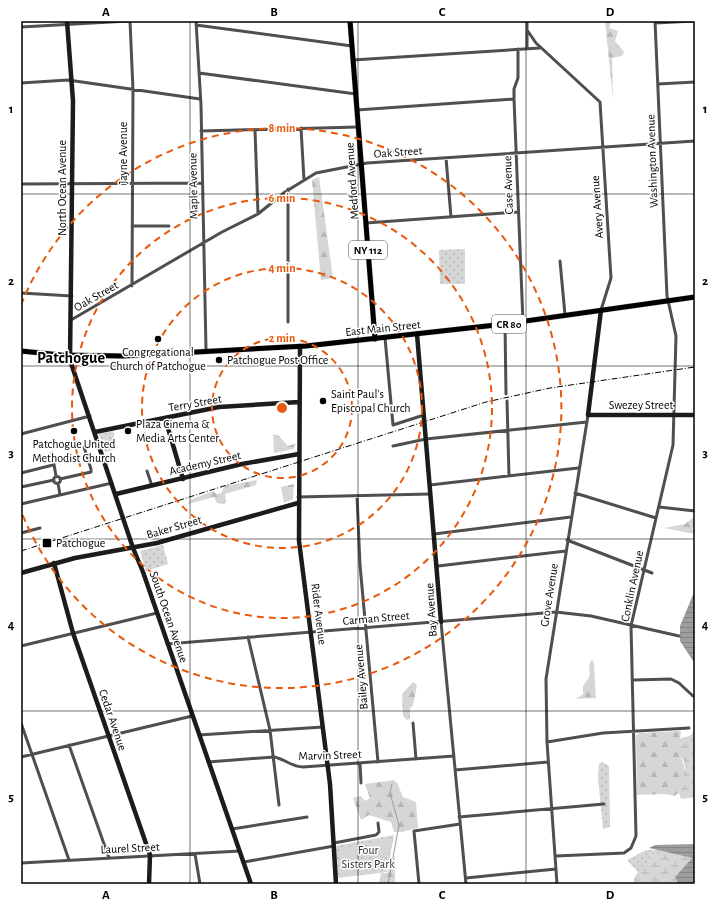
<svg xmlns="http://www.w3.org/2000/svg" width="716" height="905" viewBox="0 0 716 905" font-family="'Alegreya Sans',sans-serif">
	<defs>
		<pattern id="grass-dots" width="8" height="8" patternUnits="userSpaceOnUse"><rect width="8" height="8" fill="#d6d6d6"/><path d="M2 2h.1M6 6h.1" fill="none" stroke="#b6b6b6" stroke-width="1.8" stroke-linecap="round"/></pattern>
		<pattern id="forest-firs" width="22" height="20" patternUnits="userSpaceOnUse"><rect width="22" height="20" fill="#d6d6d6"/><path d="M5 1l3.5 6h-7zM16 11l3.5 6h-7z" fill="#b6b6b6"/></pattern>
		<pattern id="wetland-marsh" width="20" height="14" patternUnits="userSpaceOnUse"><rect width="20" height="14" fill="#d6d6d6"/><path d="M1 5h8M5 5V1M11 12h8M15 12V8" fill="none" stroke="#b6b6b6"/></pattern>
		<pattern id="water-rules" width="6" height="5" patternUnits="userSpaceOnUse"><rect width="6" height="5" fill="#9d9d9d"/><path d="M0 2.5h6" fill="none" stroke="#858585"/></pattern>
	</defs>
	<rect width="100%" height="100%" fill="#fff"/>
	<path fill="url(#grass-dots)" d="M 465,249 L 465,284 L 440,284 L 439,250 Z
		M 113,431 L 117,449 L 105,452 L 99,434 Z
		M 163,545 L 168,564 L 146,571 L 140,551 Z
		M 602,762 L 609,766 L 610,827 L 603,829 L 598,778 L 599,764 Z
		M 394,835 L 387,872 L 337,878 L 335,846 Z
		M 646,850 L 658,850 L 638,872 L 627,860 Z"/>
	<path fill="url(#forest-firs)" d="M 605,21 L 615,21 L 611,23 L 609,28 L 618,31 L 615,41 L 624,52 L 622,56 L 612,58 L 613,99 Z
		M 319,177 L 333,278 L 321,280 L 312,180 Z
		M 273,434 L 279,436 L 288,446 L 296,443 L 294,449 L 274,453 Z
		M 257,480 L 256,485 L 225,494 L 226,501 L 224,504 L 217,503 L 214,497 L 188,504 L 190,500 L 213,491 L 217,494 L 221,493 L 225,486 Z
		M 294,484 L 293,499 L 284,503 L 281,487 Z
		M 695,516 L 695,524 L 692,529 L 695,530 L 695,534 L 664,528 L 685,524 Z
		M 592,659 L 594,664 L 596,698 L 576,699 L 583,694 L 583,686 L 590,676 L 589,665 Z
		M 413,682 L 417,685 L 413,706 L 410,708 L 410,719 L 407,720 L 403,716 L 402,694 Z
		M 681,731 L 678,754 C 689,767 683,778 679,793 L 674,796 L 666,794 L 637,795 L 636,735 L 640,733 Z
		M 394,780 L 397,783 L 403,797 L 416,802 L 418,828 L 402,832 L 394,832 L 391,822 L 369,815 L 361,820 L 353,798 L 361,796 L 365,801 L 370,798 L 365,784 Z
		M 395,855 L 395,884 L 379,884 L 381,873 L 387,873 Z"/>
	<path fill="url(#wetland-marsh)" d="M 693,732 L 695,734 L 695,797 L 681,799 L 679,793 L 685,769 L 684,761 L 678,754 L 676,745 L 681,738 L 690,736 Z
		M 658,850 L 692,858 L 675,877 L 678,884 L 634,884 C 633,871 651,860 658,850 Z"/>
	<path fill="#d6d6d6" d="M 393,840 C 389,853 387,861 372,862 L 370,845 L 373,842 Z
		M 359,846 L 363,874 L 342,877 L 339,849 Z"/>
	<path fill="url(#water-rules)" d="M 695,590 L 695,664 L 680,641 L 680,626 Z
		M 695,844 L 695,884 L 678,884 L 675,877 L 692,858 L 649,848 L 655,845 Z"/>
	<g fill="none" stroke-linecap="round" stroke-linejoin="round">
		<path stroke="#9d9d9d" stroke-width="1" d="M 388,884 L 399,825 L 390,793 L 392,784"/>
		<g stroke="#dbdbdb" stroke-width="6">
			<path id="primary" d="M 350,21 L 375,339
				M 21,351 L 61,355 L 123,356 L 306,346 L 505,324 L 695,297"/>
		</g>
		<path stroke="#4f4f4f" stroke-width="3" d="M 130,21 L 133,90 L 132,286
			M 196,21 L 201,105 L 206,350
			M 527,21 L 527,30 L 536,43 L 600,102 L 611,278 L 601,310
			M 655,23 L 694,21
			M 196,25 L 352,46
			M 21,27 L 128,21
			M 527,32 L 527,48
			M 518,49 L 518,78 L 514,89 L 514,99 L 523,322
			M 353,60 L 540,48
			M 199,73 L 356,94
			M 21,83 L 68,80 L 200,99
			M 658,84 L 695,82
			M 357,110 L 514,99
			M 301,128 L 304,180
			M 255,130 L 258,214
			M 201,131 L 358,127
			M 446,158 L 451,217
			M 21,184 L 202,183
			M 366,223 L 518,212
			M 132,226 L 169,226
			M 560,261 L 565,315
			M 21,293 L 72,296
			M 71,320 L 222,232 L 258,214 L 285,192 L 316,173 L 367,163 L 695,141
			M 288,322 L 288,189
			M 505,324 L 506,394
			M 385,338 L 393,425 L 424,415
			M 507,401 L 509,476
			M 21,434 L 90,416
			M 393,446 L 426,439 L 587,422
			M 52,453 L 56,476
			M 147,471 L 152,486
			M 21,473 L 53,465
			M53.5 480a3.5 3.5 0 1 1 7 0a3.5 3.5 0 1 1-7 0Z
			M 60,479 L 91,472 L 91,469 L 84,447
			M 58,483 L 60,495
			M 430,485 L 578,468
			M 21,487 L 54,480
			M 575,493 L 656,518
			M 357,496 L 360,565 L 378,762
			M 298,497 L 430,494
			M 21,504 L 112,483
			M 659,507 L 695,511
			M 21,533 L 40,528
			M 434,534 L 571,517
			M 567,540 L 652,573
			M 438,566 L 566,551
			M 441,622 L 466,884
			M 248,637 L 270,730 L 279,805
			M 167,644 L 556,612 L 591,616 L 679,636
			M 21,646 L 157,613
			M 633,680 L 671,679 L 679,683 L 693,696
			M 21,723 L 69,860
			M 413,723 L 416,759
			M 199,735 L 323,727
			M 547,742 L 603,733 L 689,728
			M 69,745 L 109,858
			M 21,757 L 192,716
			M 208,762 L 274,757 C 285,759 292,767 303,767 L 454,756
			M 360,763 L 361,783
			M 455,770 L 548,762
			M 459,817 L 604,804
			M 232,829 L 307,817
			M 334,843 L 376,835 L 379,832 L 378,823
			M 195,854 L 200,884
			M 556,856 L 624,853 L 631,848 L 636,836 L 631,626 L 673,445 L 676,336 L 667,296 L 655,21
			M 244,862 L 334,846
			M 21,863 L 240,851
			M 466,878 L 556,869
			M 419,884 L 414,831 L 460,824
			M 557,884 L 547,742 L 546,679 L 588,415"/>
		<path stroke="#1c1c1c" stroke-width="4.5" d="M 67,21 L 73,101 L 70,360 L 133,548 L 143,572 L 251,884
			M 601,310 L 588,415 L 695,415
			M 417,334 L 441,622
			M 300,346 L 299,541 L 330,784 L 336,884
			M 165,418 L 183,479
			M 95,432 L 219,407 L 299,402
			M 116,494 L 242,464 L 299,454
			M 54,563 L 73,633 L 150,855 L 149,884
			M 21,573 L 75,558 L 157,543 L 298,503"/>
		<use href="#primary" stroke="#000" stroke-width="5"/>
		<path stroke="#000" stroke-width="1" stroke-dasharray="6 2 1 2" stroke-linecap="butt" d="M 21,551 L 486,402 L 550,388 L 695,367"/>
	</g>
	<path fill="none" stroke="#000" stroke-width="1" stroke-opacity="0.55" d="M 190,21 L 190,884M 358,21 L 358,884M 526,21 L 526,884M 21,194 L 695,194M 21,366 L 695,366M 21,539 L 695,539M 21,711 L 695,711"/>
	<g fill="none" stroke="#e8590c" stroke-width="2" stroke-dasharray="7 5">
		<circle cx="282" cy="408" r="70"/>
		<circle cx="282" cy="408" r="140"/>
		<circle cx="282" cy="408" r="210"/>
		<path d="M21 305A280 280 0 1 1 21 511"/>
	</g>
	<g fill="#000" stroke="#fff" stroke-width="1.5">
		<circle cx="158" cy="339" r="4"/>
		<circle cx="219" cy="360" r="4"/>
		<circle cx="323" cy="401" r="4"/>
		<circle cx="74" cy="431" r="4"/>
		<circle cx="128" cy="431" r="4"/>
		<rect x="42" y="538" width="10" height="10" rx="2"/>
	</g>
	<g text-anchor="middle" stroke-width="3" stroke-linejoin="round" paint-order="stroke">
		<g fill="#fff" stroke="#4c4c4c" stroke-width="1">
			<rect x="349" y="241" width="38" height="18" rx="3"/>
			<rect x="492" y="315" width="34" height="18" rx="3"/>
		</g>
		<g font-size="11" font-weight="bold" fill="#000">
			<text x="368" y="254">NY 112</text>
			<text x="509" y="328">CR 80</text>
		</g>
		<g font-size="12" fill="#000" stroke="#fff">
			<text transform="translate(398 152) rotate(-4)" y="4">Oak Street</text>
			<text transform="translate(123 153) rotate(-90)" y="4">Jayne Avenue</text>
			<text transform="translate(652 161) rotate(-92)" y="4">Washington Avenue</text>
			<text transform="translate(352 181) rotate(-94)" y="4">Medford Avenue</text>
			<text transform="translate(508 185) rotate(-92)" y="4">Case Avenue</text>
			<text transform="translate(193 186) rotate(-91)" y="4">Maple Avenue</text>
			<text transform="translate(62 188) rotate(-90)" y="4">North Ocean Avenue</text>
			<text transform="translate(597 207) rotate(-94)" y="4">Avery Avenue</text>
			<text transform="translate(96 296) rotate(-30)" y="4">Oak Street</text>
			<text transform="translate(383 328) rotate(-6)" y="4">East Main Street</text>
			<text transform="translate(195 403) rotate(-10)" y="4">Terry Street</text>
			<text x="641" y="409">Swezey Street</text>
			<text transform="translate(205 463) rotate(-13)" y="4">Academy Street</text>
			<text transform="translate(174 527) rotate(-16)" y="4">Baker Street</text>
			<text transform="translate(632 586) rotate(-78)" y="4">Conklin Avenue</text>
			<text transform="translate(549 595) rotate(-81)" y="4">Grove Avenue</text>
			<text transform="translate(431 610) rotate(-94)" y="4">Bay Avenue</text>
			<text transform="translate(319 614) rotate(83)" y="4">Rider Avenue</text>
			<text transform="translate(169 617) rotate(71)" y="4">South Ocean Avenue</text>
			<text transform="translate(376 618) rotate(-5)" y="4">Carman Street</text>
			<text transform="translate(361 677) rotate(-95)" y="4">Bailey Avenue</text>
			<text transform="translate(113 720) rotate(71)" y="4">Cedar Avenue</text>
			<text transform="translate(330 755) rotate(-2)" y="4">Marvin Street</text>
			<text transform="translate(130 848) rotate(-3)" y="4">Laurel Street</text>
		</g>
		<g font-size="12" fill="#000" stroke="#fff" text-anchor="start">
			<text x="158" y="356" text-anchor="middle">Congregational<tspan x="158" dy="14">Church of Patchogue</tspan></text>
			<text x="227" y="364">Patchogue Post Office</text>
			<text x="331" y="398">Saint Paul's<tspan x="331" dy="14">Episcopal Church</tspan></text>
			<text x="136" y="428">Plaza Cinema &amp;<tspan x="136" dy="14">Media Arts Center</tspan></text>
			<text x="74" y="448" text-anchor="middle">Patchogue United<tspan x="74" dy="14">Methodist Church</tspan></text>
			<text x="56" y="547">Patchogue</text>
		</g>
		<g font-size="12" fill="#2d2d2d" stroke="#fff">
			<text x="368" y="854">Four<tspan x="368" dy="14">Sisters Park</tspan></text>
		</g>
		<g font-size="16" font-weight="bold" fill="#000" stroke="#fff">
			<text x="71" y="363">Patchogue</text>
		</g>
	</g>
	<circle cx="282" cy="408" r="6" fill="#e8590c" stroke="#fff" stroke-width="2"/>
	<g font-size="12" text-anchor="middle" font-weight="bold" fill="#e8590c" stroke="#fff" stroke-width="3" stroke-linejoin="round" paint-order="stroke">
		<text x="282" y="132">8 min</text>
		<text x="282" y="202">6 min</text>
		<text x="282" y="272">4 min</text>
		<text x="282" y="342">2 min</text>
	</g>
	<rect width="716" height="905" fill="none" stroke="#ffffff" stroke-width="44"/>
	<rect x="22" y="22" width="672" height="861" fill="none" stroke="#000" stroke-width="1.5"/>
	<g font-size="13" text-anchor="middle" font-weight="bold" fill="#000">
		<text x="106" y="16">A</text>
		<text x="274" y="16">B</text>
		<text x="442" y="16">C</text>
		<text x="610" y="16">D</text>
		<text x="11" y="113">1</text>
		<text x="705" y="113">1</text>
		<text x="11" y="285">2</text>
		<text x="705" y="285">2</text>
		<text x="11" y="457">3</text>
		<text x="705" y="457">3</text>
		<text x="11" y="629">4</text>
		<text x="705" y="629">4</text>
		<text x="11" y="801">5</text>
		<text x="705" y="801">5</text>
		<text x="106" y="899">A</text>
		<text x="274" y="899">B</text>
		<text x="442" y="899">C</text>
		<text x="610" y="899">D</text>
	</g>
</svg>
